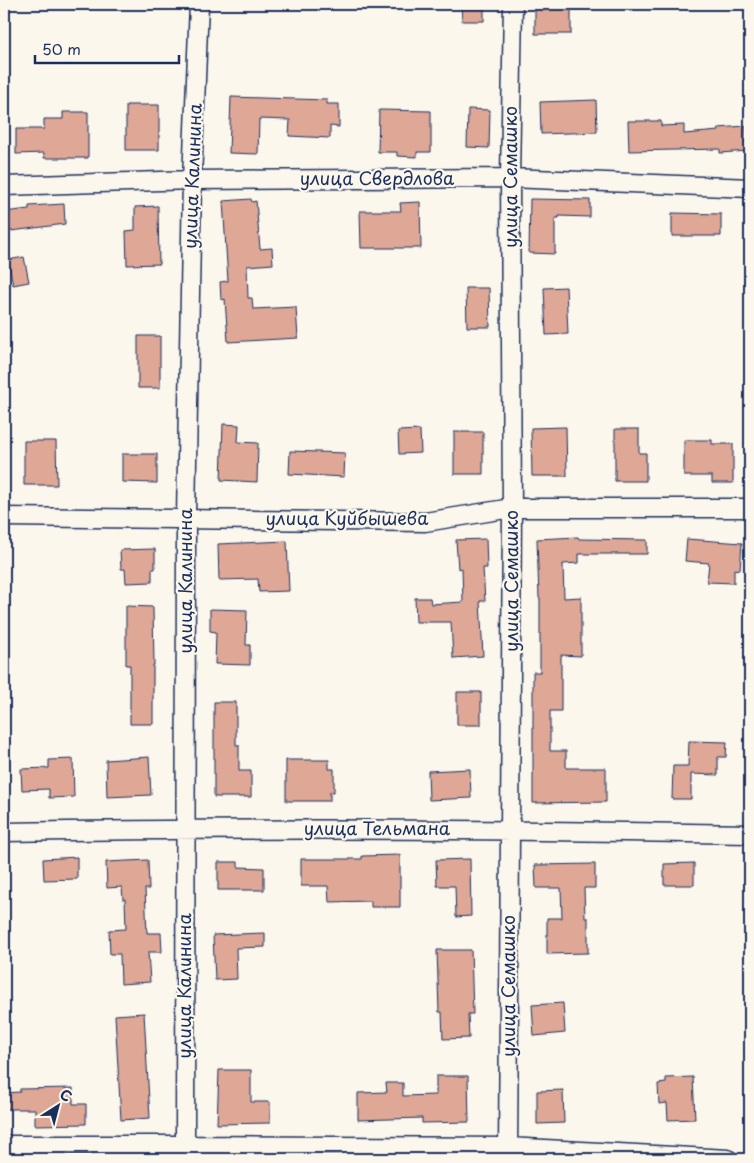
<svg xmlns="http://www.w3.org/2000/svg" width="754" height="1163" viewBox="0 0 754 1163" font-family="'Playpen Sans',sans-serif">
	<rect width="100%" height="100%" fill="#fbf7ec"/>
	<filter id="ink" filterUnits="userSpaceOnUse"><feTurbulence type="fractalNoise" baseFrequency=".02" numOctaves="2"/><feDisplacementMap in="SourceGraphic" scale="10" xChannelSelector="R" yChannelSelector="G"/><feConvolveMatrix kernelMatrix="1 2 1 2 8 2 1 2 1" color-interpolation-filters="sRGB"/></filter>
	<g filter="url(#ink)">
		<path fill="#dea796" stroke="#1b2f5e" d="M 461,4 L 484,4 L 484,21 L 462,21 Z
			M 535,4 L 571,4 L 571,34 L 535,34 Z
			M 231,97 L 327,100 L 327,104 L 339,104 L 339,127 L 330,126 L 330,138 L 289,136 L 290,120 L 259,119 L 258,154 L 229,153 Z
			M 596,100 L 597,132 L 541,134 L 540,102 Z
			M 126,105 L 159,105 L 159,150 L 126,150 Z
			M 468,109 L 490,110 L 489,148 L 467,147 Z
			M 379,110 L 431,111 L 431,152 L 417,152 L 417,157 L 397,156 L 397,152 L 378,152 Z
			M 63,112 L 88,112 L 88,158 L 44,158 L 44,153 L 16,154 L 16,129 L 44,129 L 44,119 L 63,119 Z
			M 628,121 L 661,121 L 661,126 L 684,125 L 684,134 L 719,131 L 718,128 L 746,126 L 748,151 L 720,153 L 720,149 L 629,151 Z
			M 251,199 L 252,202 L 256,201 L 260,249 L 272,248 L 273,264 L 247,266 L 248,298 L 252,298 L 253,309 L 296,307 L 298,338 L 228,342 L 225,299 L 221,300 L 220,282 L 228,281 L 223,201 Z
			M 530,199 L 590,200 L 590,217 L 559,216 L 559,218 L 555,218 L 555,254 L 529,253 Z
			M 420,202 L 421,248 L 361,248 L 360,211 L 401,211 L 400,203 Z
			M 64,204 L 65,224 L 4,232 L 4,212 L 29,209 L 29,206 Z
			M 158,206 L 159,264 L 127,265 L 126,231 L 135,230 L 135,207 Z
			M 672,213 L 721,214 L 721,236 L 672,236 Z
			M 24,257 L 29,282 L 13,285 L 8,260 Z
			M 566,287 L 568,334 L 546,335 L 544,288 Z
			M 466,288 L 489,288 L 490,327 L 467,327 Z
			M 138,336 L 160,336 L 160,388 L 138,388 Z
			M 223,424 L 239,425 L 238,442 L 258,443 L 257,482 L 221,480 Z
			M 566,427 L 567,476 L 532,476 L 531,428 Z
			M 615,429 L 639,429 L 639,453 L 646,453 L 646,481 L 615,481 Z
			M 420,430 L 421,453 L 399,454 L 398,431 Z
			M 454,432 L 483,432 L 483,474 L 454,474 Z
			M 684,440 L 712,440 L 712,444 L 733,444 L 733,483 L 712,483 L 712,476 L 684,476 Z
			M 24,441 L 56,441 L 57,485 L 24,485 Z
			M 290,451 L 345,453 L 344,477 L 289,474 Z
			M 122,454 L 157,454 L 157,483 L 122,482 Z
			M 578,537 L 579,539 L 647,540 L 647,554 L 579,554 L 579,563 L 563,564 L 564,598 L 581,597 L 581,656 L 561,655 L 561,711 L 550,711 L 550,751 L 566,751 L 566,768 L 606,768 L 606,802 L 533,803 L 533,672 L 540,672 L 540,598 L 539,598 L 537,539 Z
			M 486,539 L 487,568 L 483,568 L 485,601 L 480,601 L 483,656 L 453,658 L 451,622 L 416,622 L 415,598 L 430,598 L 431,604 L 463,602 L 462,568 L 458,569 L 456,540 Z
			M 687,539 L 742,543 L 740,570 L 734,569 L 734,583 L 707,582 L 709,563 L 685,561 Z
			M 287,541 L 289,591 L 259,592 L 258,579 L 219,580 L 218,544 Z
			M 155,549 L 155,569 L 152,569 L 152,582 L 126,583 L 125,569 L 121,569 L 120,550 Z
			M 126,606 L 153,607 L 154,665 L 153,665 L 153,724 L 130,724 L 130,665 L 126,665 Z
			M 210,609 L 247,610 L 246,645 L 250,645 L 250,665 L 215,664 L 216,632 L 210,631 Z
			M 457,692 L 481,692 L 481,725 L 457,725 Z
			M 214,702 L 236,702 L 236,745 L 239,745 L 239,771 L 251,771 L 251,797 L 214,797 Z
			M 689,741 L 727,742 L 726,757 L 718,757 L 718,775 L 691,774 L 691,799 L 672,799 L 673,766 L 688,766 Z
			M 149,757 L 151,795 L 107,797 L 106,760 Z
			M 73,759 L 74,797 L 49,798 L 49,789 L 22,790 L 21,769 L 49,768 L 49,760 Z
			M 286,760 L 329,760 L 329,769 L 334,769 L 334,792 L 330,792 L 330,801 L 286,801 Z
			M 470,769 L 471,798 L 429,800 L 428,771 Z
			M 400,855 L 400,907 L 371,907 L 371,901 L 329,902 L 328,886 L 301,886 L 301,859 L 362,859 L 362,856 Z
			M 77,857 L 77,879 L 44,880 L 43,859 Z
			M 470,859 L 471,916 L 456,917 L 455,886 L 437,886 L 436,860 Z
			M 148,860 L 149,889 L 145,889 L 147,933 L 161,933 L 162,952 L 148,952 L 150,982 L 121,984 L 120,954 L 110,954 L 109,930 L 126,929 L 125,899 L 123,900 L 122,887 L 107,888 L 106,862 Z
			M 218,862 L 238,862 L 238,867 L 264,868 L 264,890 L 218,890 Z
			M 694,863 L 694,885 L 664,885 L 664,864 Z
			M 595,864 L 595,888 L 584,888 L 585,918 L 588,918 L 588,953 L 547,954 L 547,918 L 562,918 L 561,888 L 536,888 L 535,865 Z
			M 265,933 L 265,947 L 236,948 L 237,979 L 215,980 L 213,935 Z
			M 437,950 L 471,950 L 473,1014 L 468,1014 L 469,1038 L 443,1039 L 442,1012 L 439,1012 Z
			M 563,1003 L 565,1033 L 534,1036 L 532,1005 Z
			M 144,1013 L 150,1118 L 121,1120 L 115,1015 Z
			M 219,1070 L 251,1070 L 251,1102 L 270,1102 L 270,1123 L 217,1124 Z
			M 436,1076 L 468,1076 L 469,1122 L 422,1123 L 422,1118 L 358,1120 L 358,1093 L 387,1092 L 386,1083 L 403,1083 L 403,1096 L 436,1095 Z
			M 693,1077 L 695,1119 L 668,1120 L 667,1103 L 659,1104 L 658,1084 L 666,1083 L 666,1078 Z
			M 73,1088 L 73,1104 L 86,1104 L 86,1124 L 35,1125 L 35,1109 L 4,1109 L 4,1093 L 20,1092 L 20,1089 Z
			M 563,1090 L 564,1123 L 537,1124 L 537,1091 Z"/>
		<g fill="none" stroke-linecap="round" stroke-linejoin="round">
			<g stroke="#1b2f5e" stroke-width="21">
				<path id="minor" d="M 4,186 L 192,180 L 510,178 L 750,188
					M 4,517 L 425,522 L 512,508 L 750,508
					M 4,832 C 253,828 501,829 750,834
					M 4,1145 L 185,1145 L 508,1147 L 728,1159
					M 185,1159 L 186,518 L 192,180 L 199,4
					M 508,1159 L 512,508 L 510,178 L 513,4"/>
			</g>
			<use href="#minor" stroke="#fbf7ec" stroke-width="18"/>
		</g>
	</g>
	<g text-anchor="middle" stroke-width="4.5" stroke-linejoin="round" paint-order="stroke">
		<g font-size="18" fill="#1b2f5e" stroke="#fbf7ec">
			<text transform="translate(193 176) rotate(-88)" y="6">улица Калинина</text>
			<text transform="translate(511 177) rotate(-90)" y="6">улица Семашко</text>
			<text x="377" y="185">улица Свердлова</text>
			<text x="347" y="525">улица Куйбышева</text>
			<text transform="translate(186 581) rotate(-90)" y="6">улица Калинина</text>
			<text transform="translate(512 581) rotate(-90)" y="6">улица Семашко</text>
			<text x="377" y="835">улица Тельмана</text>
			<text transform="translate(185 986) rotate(-90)" y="6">улица Калинина</text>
			<text transform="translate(509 986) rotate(-90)" y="6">улица Семашко</text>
		</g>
	</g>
	<rect width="754" height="1163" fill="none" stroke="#fbf7ec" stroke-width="20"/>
	<rect x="10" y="10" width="734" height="1143" fill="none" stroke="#1b2f5e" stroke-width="2" filter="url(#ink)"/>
	<g transform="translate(58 1106) rotate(36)" stroke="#fbf7ec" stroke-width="4" paint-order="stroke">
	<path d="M0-4L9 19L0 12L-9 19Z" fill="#1b2f5e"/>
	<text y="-8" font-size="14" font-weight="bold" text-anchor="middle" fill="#1b2f5e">С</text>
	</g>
	<path d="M35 55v8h144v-8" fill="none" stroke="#1b2f5e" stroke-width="2.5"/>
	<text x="42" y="55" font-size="15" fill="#1b2f5e" stroke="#fbf7ec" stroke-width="4" paint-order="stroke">50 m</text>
</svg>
